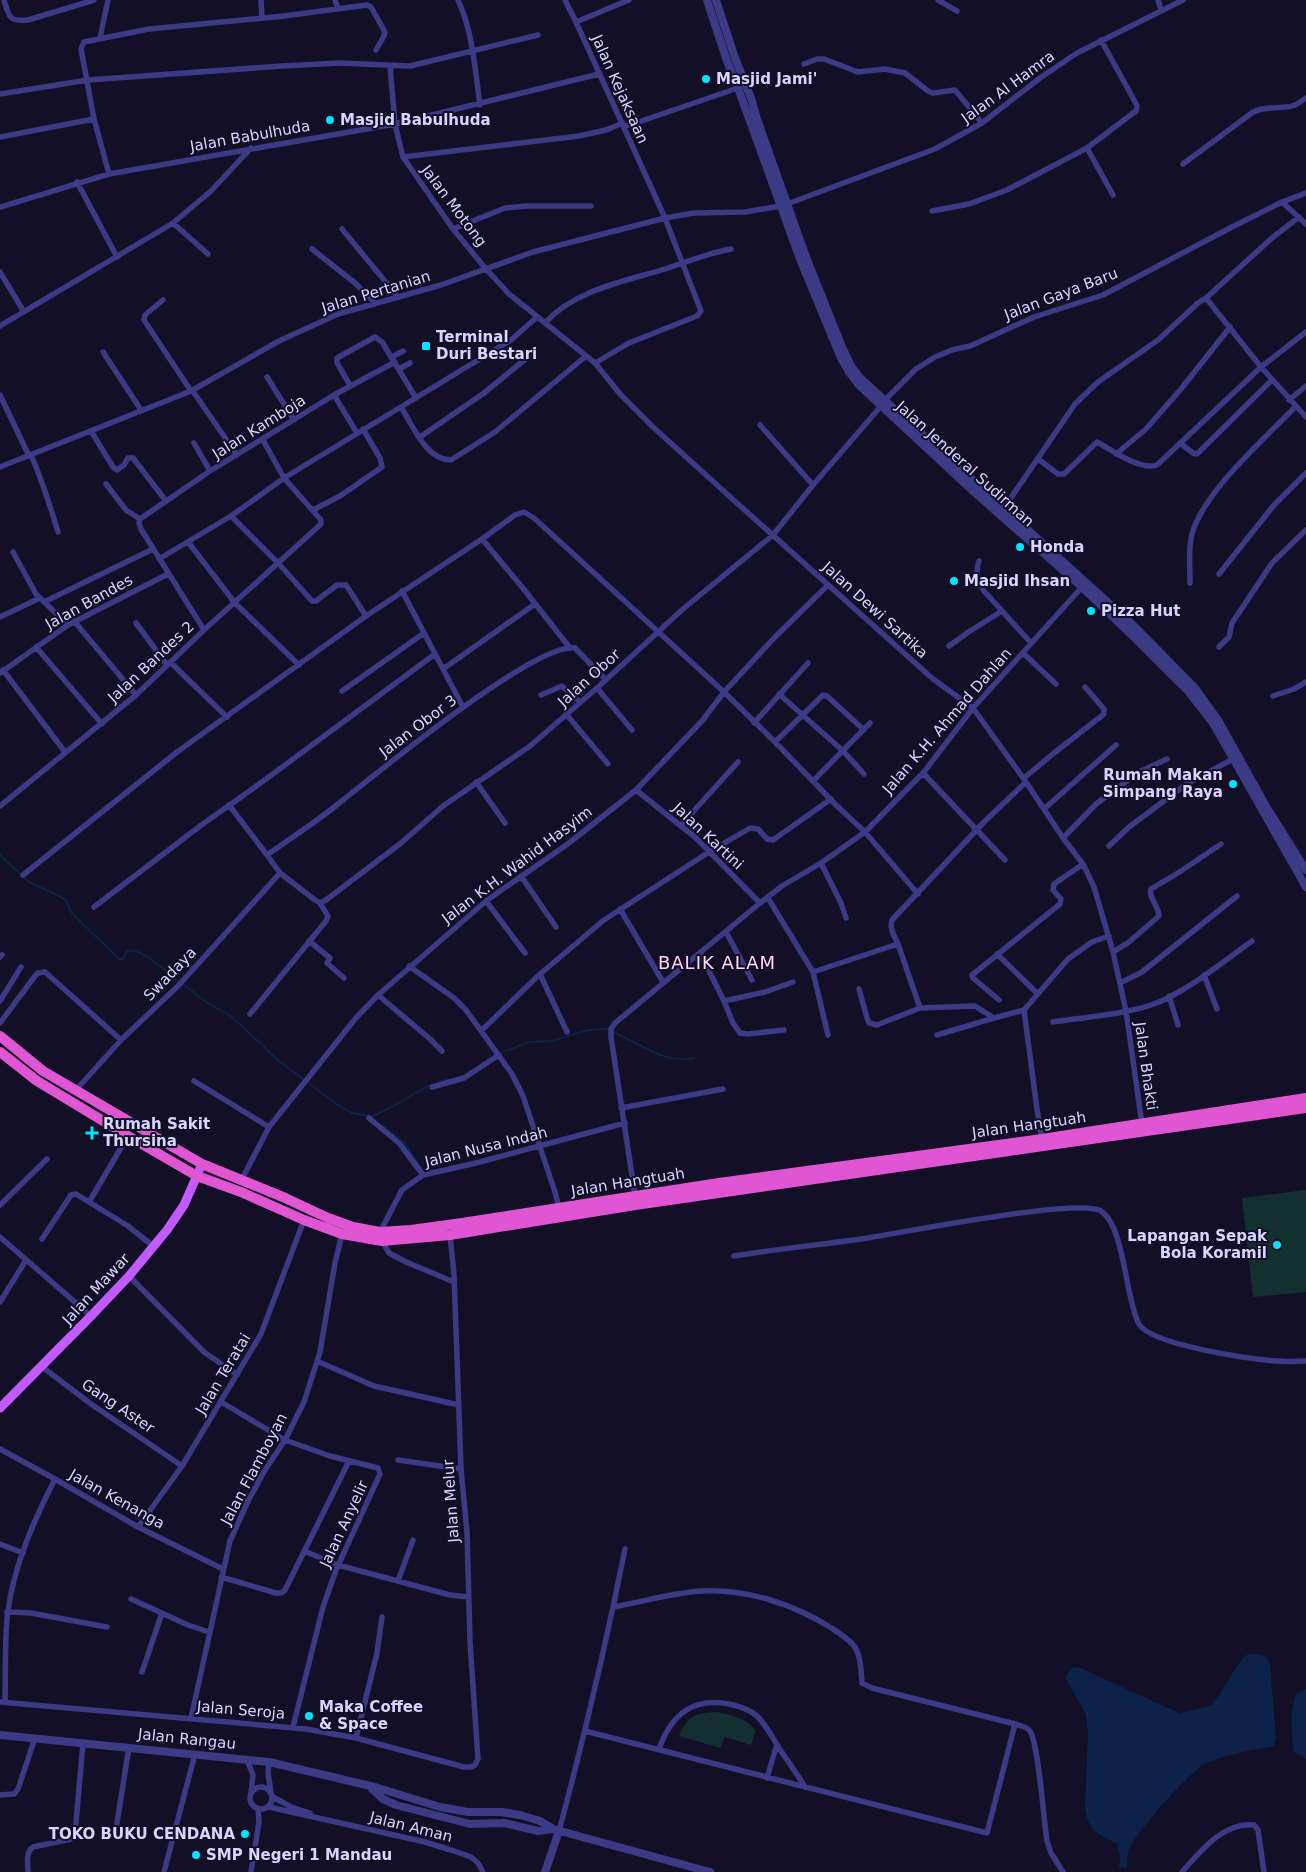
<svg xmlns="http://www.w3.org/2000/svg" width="1306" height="1872" viewBox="0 0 1306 1872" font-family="'DejaVu Sans',sans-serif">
	<rect width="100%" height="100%" fill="#130f26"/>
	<path fill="#12302f" d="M 1306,1190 L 1306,1292 L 1253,1297 L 1242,1198 Z
		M 717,1712 C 733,1715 744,1718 756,1730 L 751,1745 L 725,1737 L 720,1748 L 679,1736 C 687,1715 696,1713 717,1712 Z"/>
	<path fill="#0c2248" d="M 1249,1654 C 1259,1654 1266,1654 1270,1664 L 1276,1737 L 1274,1746 C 1253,1750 1221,1755 1203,1765 C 1188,1774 1132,1836 1128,1852 C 1127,1857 1127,1863 1127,1868 L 1119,1867 L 1120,1857 L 1117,1844 C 1097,1832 1088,1833 1085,1807 L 1088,1734 L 1086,1715 L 1065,1677 L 1072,1668 L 1078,1667 L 1179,1713 L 1198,1709 L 1212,1705 L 1243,1657 Z
		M 1306,1689 L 1306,1759 L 1294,1752 C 1292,1732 1288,1712 1297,1693 Z"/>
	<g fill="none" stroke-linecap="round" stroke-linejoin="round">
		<path stroke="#0c2248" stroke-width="2" d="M 0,855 L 29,882 L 65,899 L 72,913 L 79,920 L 119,959 L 123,959 L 127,951 C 141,947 168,973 179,982
			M 183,984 L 206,1002 L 231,1016 L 279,1061 L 338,1105 L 352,1113 L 369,1116
			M 613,1032 C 640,1043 664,1065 694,1058
			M 504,1051 C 515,1049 521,1045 530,1042 C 537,1041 544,1042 550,1041 C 567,1038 593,1025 609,1030
			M 484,1062 L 495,1055
			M 439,1082 L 449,1079
			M 371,1117 L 390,1108 L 424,1088 L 430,1086
			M 383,1126 L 404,1142 L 421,1168"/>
		<path stroke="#3d3a85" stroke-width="5.5" d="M 4,0 C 9,17 9,22 28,20 L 94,0
			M 261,0 L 262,18
			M 335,0 L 338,9
			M 458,0 C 473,32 475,70 480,105
			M 565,0 L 576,22
			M 938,0 L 957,11
			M 1158,0 L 1161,10
			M 100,38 L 108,0
			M 376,50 L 384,36 L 385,32 L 371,7 L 367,5 L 284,16 L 149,29 L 84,42 L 81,49 L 94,119 L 109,174 L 395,124 L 599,74
			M 804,64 L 817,59 L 824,59 L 858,72 L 885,69 L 905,73 L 928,91 L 933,93 L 955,90 L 982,123
			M 390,66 L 395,124 L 403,157 L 453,229 L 486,269 L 509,294 L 595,363 L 620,394 L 653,427 L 738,504 L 933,679 L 973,708 L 1026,782 L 1063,838 L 1083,864 L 1094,887 L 1113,952 L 1126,1011 L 1142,1124
			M 0,94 L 88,80 L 282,66 L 340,63 L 410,66 L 538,35
			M 624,127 L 738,88
			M 0,137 L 94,119
			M 1087,148 L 1113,195
			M 403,157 L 579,136 L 606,130 L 623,123
			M 1183,164 L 1253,112 C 1267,105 1281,110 1295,105 C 1299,103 1303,100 1306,98
			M 77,182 L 117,257
			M 1282,202 L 1306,224
			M 787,204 L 935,149 L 982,123 L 1040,78 L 1077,53 L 1183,0
			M 0,207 L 109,174
			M 932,211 L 969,204 L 1007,190 L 1087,148 L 1136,111 L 1137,106 L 1134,100 L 1101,40
			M 1299,217 L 1272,238 L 1206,298 L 1261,367 L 1306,417
			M 173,223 L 208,254
			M 342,229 L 398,297
			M 453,229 L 505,208 L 527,206 L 591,206
			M 312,249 L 355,283 L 375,303
			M 0,272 L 24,312
			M 163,300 L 145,315 L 144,320 L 191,391
			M 546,322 C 576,289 627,281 668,268 C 689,261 709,253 731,249
			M 0,326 L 173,223 L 211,191 L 251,148
			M 103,352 L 141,410
			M 392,357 L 403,351
			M 595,363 L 629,343 L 697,316 L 701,311 L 665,218 L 576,22 L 629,0
			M 399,369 L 410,363
			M 267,377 L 294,420
			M 350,385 L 337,363 L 337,358 L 375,337 L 382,342 L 416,398
			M 192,390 L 237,455
			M 0,395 L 29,456
			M 334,395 L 357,433
			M 885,400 L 916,369 L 935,357 L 952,350 L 970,346 L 1034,317 L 1103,295 L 1230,228 L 1282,202 L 1306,193
			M 1289,400 L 1306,386
			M 401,407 C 413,426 426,460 451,460 L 495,432 L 586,356
			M 760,425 L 813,485
			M 91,431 L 113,467 L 117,470 L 124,465 L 128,458 L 133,458 L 166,501
			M 420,437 L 484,393 L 528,357
			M 194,443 L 210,471
			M 1180,443 L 1193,453 L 1197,454 L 1272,380
			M 1116,454 L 1146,429 L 1181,389 L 1230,327
			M 31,455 C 42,480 50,505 58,532
			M 1038,459 L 1058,474 L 1064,474 L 1097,442 C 1112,450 1140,471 1157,465 L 1261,367 L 1306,332
			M 0,467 L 191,391 L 279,341 L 338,314 L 441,285 L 533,252 L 665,218 L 694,213 L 745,212 L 781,206
			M 106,484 L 126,510 L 140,519
			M 1004,508 L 1075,404 L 1098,382 L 1158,340 L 1198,303 L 1206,298
			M 313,510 L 340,496 L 382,467 L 380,458 L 363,429
			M 231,516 L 279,564 L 312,601 L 316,601 L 337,585 L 346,585 L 366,616
			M 140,519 L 210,471 L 334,395 L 395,362
			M 140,519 L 139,523 L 141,529 L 204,630
			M 482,539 L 522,587 L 570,648
			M 188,542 L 235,603 L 299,665
			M 13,552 L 36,594 L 68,625
			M 159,559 L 231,516 L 284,478 L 511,340 L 537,317
			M 979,561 C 975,573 977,580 984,591 L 1031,643
			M 1219,574 L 1274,505 L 1306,473
			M 1190,583 C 1190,564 1187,541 1196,523 C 1213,484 1265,438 1295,407
			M 402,591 L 463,707
			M 44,602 L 153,549
			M 0,617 L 40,598
			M 74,621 L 136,695
			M 136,623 L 167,665
			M 949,646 L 970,631 L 1002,611
			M 36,647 L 102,724
			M 1219,647 L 1229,637 L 1232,623 L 1272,563 L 1306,530
			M 1023,653 L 1056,684
			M 170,662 L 227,717
			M 443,669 L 535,604
			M 3,670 L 65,752
			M 0,673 L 68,625 L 168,574
			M 606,680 L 575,648 C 535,642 375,775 338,804 C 316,822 291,838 267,855 L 280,873 L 315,900 L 320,903 L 326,900 L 401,843 L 443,806 L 530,746 L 597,688 L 683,609 L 773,535 L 813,485 L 881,406
			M 597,688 L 632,730
			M 342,691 L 424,633
			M 779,694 L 843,751 L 864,774
			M 541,695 L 562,686 L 580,702
			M 1273,696 L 1294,689 L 1306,682
			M 566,714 L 608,764
			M 754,723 L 808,663
			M 775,742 L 823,695 L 827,696 L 864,730
			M 923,773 L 1005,860
			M 1024,778 L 1054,753 L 1104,714 L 1104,709 L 1085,687
			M 813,781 L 870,723
			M 476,782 L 505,823
			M 636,790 L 696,838 L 760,903
			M 229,805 L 267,855
			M 0,806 L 136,695 L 204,630 L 321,524 L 321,520 L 284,478 L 263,440
			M 1044,809 L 1116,745
			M 681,825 L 738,762
			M 1063,838 L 1096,804 L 1139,772 L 1167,759
			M 1109,846 L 1129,827 L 1188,783 L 1233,759
			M 821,863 L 841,903 L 846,918
			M 23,875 L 177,752 L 366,616 L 482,539 L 515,515 L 524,512 L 534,518 L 724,692 L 775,742 L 837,806 L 865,832 L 918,894
			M 521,876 L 556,927
			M 768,898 L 813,972 L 828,1035
			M 486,901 L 525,953
			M 94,907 L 200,826 L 262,782 L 435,654
			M 620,909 L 663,982
			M 726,932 L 752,980
			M 309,941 L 330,958 L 327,963 L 344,978
			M 1113,952 L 1129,942 L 1159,916 C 1159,906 1148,898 1151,889 L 1178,873 L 1221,844
			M 700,953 L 724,1001 L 765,992 L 793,982
			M 997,954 L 1038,994
			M 0,957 L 2,955
			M 409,966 L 454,998 L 466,1010 L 512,1074 L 523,1096 L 555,1192 L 559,1208
			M 813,972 L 898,944 C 895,937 889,929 892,920 L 985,821 L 1026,782
			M 540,974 L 567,1032
			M 1204,975 L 1217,1009
			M 1120,983 L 1142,972 L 1237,896
			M 859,989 L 867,1018 L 869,1023 L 877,1025 L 920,1008 L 898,944
			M 378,995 L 430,1039 L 442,1051
			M 1169,996 L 1178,1025
			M 999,1000 L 973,978 L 972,975 L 1060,904 L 1061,899 L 1053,890 L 1054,884 L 1083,864
			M 0,1001 L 21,967
			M 724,1001 L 733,1023 L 740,1033 L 747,1034 L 784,1030
			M 920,1008 L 975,1006 L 994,1018 L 1024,1010 L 1068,959 L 1092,942 L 1109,936
			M 1024,1010 L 1037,1109 L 1042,1139
			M 250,1014 L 326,921 L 328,916 L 320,903
			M 1053,1022 C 1085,1017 1120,1015 1151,1005 C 1184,994 1224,961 1252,941
			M 0,1023 L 35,976 L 38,973 L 45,972 L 121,1040
			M 482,1030 L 540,974 L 604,920 L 709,852 L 750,828 L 758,829 L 767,839 L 773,840 L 831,799
			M 937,1035 L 994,1018
			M 194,1081 L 269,1127
			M 432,1087 L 464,1078 L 499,1055
			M 75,1091 L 121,1040 L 178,986 L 280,873
			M 621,1108 L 723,1089
			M 369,1118 L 400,1144 L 423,1175
			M 241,1181 L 269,1127 L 355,1019 L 378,995 L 486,901 L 569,843 L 636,790 L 702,721 L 724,692 L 775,637 L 828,585
			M 635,1195 L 611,1037 L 611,1029 L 615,1023 L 760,903 L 782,886 L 821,863 L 865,832 L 923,773 L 973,708 L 1082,587
			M 89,1202 L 128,1136
			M 0,1205 L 47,1159
			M 380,1232 L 402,1190 L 423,1175 L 476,1163 L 625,1123
			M 0,1237 L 91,1316
			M 42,1239 L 71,1195 L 76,1194 L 128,1226 L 153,1246
			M 382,1241 L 389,1253 L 406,1262 L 454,1282
			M 734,1256 C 776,1249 819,1245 861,1239 C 897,1234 1080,1197 1101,1211 C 1125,1227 1125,1298 1139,1324 C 1151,1345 1250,1359 1276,1361 C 1286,1362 1296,1361 1306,1361
			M 129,1276 L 204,1352 L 237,1375
			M 0,1302 L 26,1260
			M 317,1361 L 374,1386 L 459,1405
			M 41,1366 L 91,1404 L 182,1466
			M 221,1402 L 285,1440 L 330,1456 L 378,1468 L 380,1474 L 336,1570 L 323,1607 L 293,1727
			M 0,1449 L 55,1479 L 138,1527 L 223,1569
			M 398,1460 L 461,1469
			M 138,1527 L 182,1466 L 261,1334 L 304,1220
			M 0,1544 L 23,1553
			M 304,1551 L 338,1565 L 450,1595 L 468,1597
			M 221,1577 L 276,1593 L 281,1593 L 285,1590 L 349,1461
			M 398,1581 L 413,1540
			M 131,1599 L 188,1625 L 209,1632
			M 7,1612 L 31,1613 L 107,1627
			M 142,1672 L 162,1613
			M 0,1702 L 306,1729 L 356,1738 L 464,1767 L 471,1767 L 475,1765 L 478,1759 L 470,1642 L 467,1532 L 461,1469 L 454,1274 L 450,1235
			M 5,1703 C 6,1672 4,1641 8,1611 C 14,1565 34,1520 55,1479
			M 191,1718 L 230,1541 L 248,1501 L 265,1470 L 285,1440 L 304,1402 L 320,1352 L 335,1263 L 342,1234
			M 1015,1724 C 1019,1725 1026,1727 1029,1730 C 1038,1737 1044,1823 1047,1841 L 1051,1853 L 1063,1872
			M 585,1731 L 987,1833 L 1015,1724 L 872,1688 L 862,1683 C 861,1671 861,1655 854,1646 C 849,1639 840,1634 833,1629 C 796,1605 748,1589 703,1591 C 674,1592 643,1602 613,1607
			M 356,1738 L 377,1653 L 382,1617
			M 659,1749 C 671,1715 692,1697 729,1704 C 739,1706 750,1710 757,1716 C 766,1725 771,1735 777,1745 C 786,1759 796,1772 805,1787
			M 247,1760 L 253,1775 L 251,1793
			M 269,1762 L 268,1773 L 271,1792
			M 767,1778 L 777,1744
			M250 1798a11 11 0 1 1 22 0a11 11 0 1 1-22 0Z
			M 0,1795 L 14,1794 L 18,1789 L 35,1738
			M 273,1797 L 291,1807 L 310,1813
			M 269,1807 L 425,1842 L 454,1851 L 471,1857 L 478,1863 L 483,1872
			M 117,1823 L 129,1747
			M 559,1831 C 584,1738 606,1644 625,1549
			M 28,1872 C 28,1863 25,1853 33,1847 L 71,1839 L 75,1834 L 83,1743
			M 164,1872 L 195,1754
			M 251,1872 L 259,1822 L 258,1809
			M 1182,1872 C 1200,1852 1224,1821 1254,1825 L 1258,1830 L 1264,1872"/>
		<path stroke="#3d3a85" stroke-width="8" d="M 707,0 L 727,61 L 738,88 L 800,259 L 841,358 L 849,372 L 859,385 L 973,491 L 1082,587 L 1139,642 L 1188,691 L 1213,723 L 1306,887
			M 716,0 L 735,58 L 751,98 L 757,119 L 806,257 L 842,347 L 851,366 L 860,378 L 1135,627 L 1195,688 L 1218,720 L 1267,808 L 1306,870
			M 0,1735 L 269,1762 L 375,1787 L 440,1807 L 468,1812 L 501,1812 L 520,1815 L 540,1821 L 553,1829 L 710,1872
			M 370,1787 L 383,1799 L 396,1805 L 470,1824 L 504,1823 L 538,1831 L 553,1829
			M 545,1872 L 559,1831"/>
		<path stroke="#c25bff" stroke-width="9" d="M 0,1408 L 91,1316 L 129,1276 L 167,1230 L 184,1205 L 202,1164"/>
		<path stroke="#e055d1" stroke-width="10" d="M 0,1036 L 43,1071 L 202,1164 L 283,1197 L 328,1218 L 353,1227 L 380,1232 L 411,1230 L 462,1223 L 719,1183 L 1042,1139 L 1306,1098
			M 0,1052 L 37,1081 L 128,1136 L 197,1176 L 241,1192 L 304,1220 L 342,1234 L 382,1241 L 450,1235 L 635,1205 L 1306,1108"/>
	</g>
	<g fill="#00e5ff" stroke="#130f26" stroke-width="2">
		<circle cx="706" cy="79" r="5"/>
		<circle cx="330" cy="120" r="5"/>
		<rect x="421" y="341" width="10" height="10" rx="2.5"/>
		<circle cx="1020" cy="547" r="5"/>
		<circle cx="954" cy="581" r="5"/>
		<circle cx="1091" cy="611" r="5"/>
		<circle cx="1233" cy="784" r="5"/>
		<path d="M89.5 1125.5h5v5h5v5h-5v5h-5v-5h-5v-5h5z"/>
		<circle cx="1277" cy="1245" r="5"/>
		<circle cx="309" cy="1716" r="5"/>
		<circle cx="245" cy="1834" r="5"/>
		<circle cx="196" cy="1855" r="5"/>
	</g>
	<g text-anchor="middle" stroke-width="4" stroke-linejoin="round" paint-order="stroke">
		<g font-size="15" font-weight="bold" fill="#d9d4ff" stroke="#130f26" text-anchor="start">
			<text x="716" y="84">Masjid Jami'</text>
			<text x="340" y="125">Masjid Babulhuda</text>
			<text x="436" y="342">Terminal<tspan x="436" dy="17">Duri Bestari</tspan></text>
			<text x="1030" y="552">Honda</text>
			<text x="964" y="586">Masjid Ihsan</text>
			<text x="1101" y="616">Pizza Hut</text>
			<text x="1223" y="780" text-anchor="end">Rumah Makan<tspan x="1223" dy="17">Simpang Raya</tspan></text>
			<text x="103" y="1129">Rumah Sakit<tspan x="103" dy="17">Thursina</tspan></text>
			<text x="1267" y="1241" text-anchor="end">Lapangan Sepak<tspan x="1267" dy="17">Bola Koramil</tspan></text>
			<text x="319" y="1712">Maka Coffee<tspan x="319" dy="17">&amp; Space</tspan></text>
			<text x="235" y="1839" text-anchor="end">TOKO BUKU CENDANA</text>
			<text x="206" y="1860">SMP Negeri 1 Mandau</text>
		</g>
		<g font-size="15" fill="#d9d4ff" stroke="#130f26">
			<text transform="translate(1008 87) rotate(-36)" y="5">Jalan Al Hamra</text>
			<text transform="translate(620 89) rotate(66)" y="5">Jalan Kejaksaan</text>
			<text transform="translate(250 136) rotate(-10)" y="5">Jalan Babulhuda</text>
			<text transform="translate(454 206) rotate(53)" y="5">Jalan Motong</text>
			<text transform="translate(376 292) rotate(-17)" y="5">Jalan Pertanian</text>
			<text transform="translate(1061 294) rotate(-21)" y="5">Jalan Gaya Baru</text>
			<text transform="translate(259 427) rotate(-32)" y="5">Jalan Kamboja</text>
			<text transform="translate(965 464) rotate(42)" y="5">Jalan Jenderal Sudirman</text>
			<text transform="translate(89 602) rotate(-29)" y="5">Jalan Bandes</text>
			<text transform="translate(875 610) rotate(42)" y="5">Jalan Dewi Sartika</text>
			<text transform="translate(151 662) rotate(-43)" y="5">Jalan Bandes 2</text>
			<text transform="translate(589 678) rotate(-42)" y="5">Jalan Obor</text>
			<text transform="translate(947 721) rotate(-49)" y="5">Jalan K.H. Ahmad Dahlan</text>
			<text transform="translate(418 726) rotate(-37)" y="5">Jalan Obor 3</text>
			<text transform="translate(708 836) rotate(43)" y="5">Jalan Kartini</text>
			<text transform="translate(517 865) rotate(-37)" y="5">Jalan K.H. Wahid Hasyim</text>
			<text transform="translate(170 974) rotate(-46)" y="5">Swadaya</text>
			<text transform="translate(1146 1066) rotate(82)" y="5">Jalan Bhakti</text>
			<text transform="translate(1029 1125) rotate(-8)" y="5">Jalan Hangtuah</text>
			<text transform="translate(486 1147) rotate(-14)" y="5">Jalan Nusa Indah</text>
			<text transform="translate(628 1182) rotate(-9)" y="5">Jalan Hangtuah</text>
			<text transform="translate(96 1289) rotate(-47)" y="5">Jalan Mawar</text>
			<text transform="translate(223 1374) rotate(-59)" y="5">Jalan Teratai</text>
			<text transform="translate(118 1406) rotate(34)" y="5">Gang Aster</text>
			<text transform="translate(254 1469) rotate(-62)" y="5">Jalan Flamboyan</text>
			<text transform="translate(117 1499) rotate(29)" y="5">Jalan Kenanga</text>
			<text transform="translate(451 1501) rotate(-94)" y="5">Jalan Melur</text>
			<text transform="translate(344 1524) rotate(-65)" y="5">Jalan Anyelir</text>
			<text transform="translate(241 1710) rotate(5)" y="5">Jalan Seroja</text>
			<text transform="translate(187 1739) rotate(6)" y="5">Jalan Rangau</text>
			<text transform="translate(411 1827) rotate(14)" y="5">Jalan Aman</text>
		</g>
		<g font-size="18" letter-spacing="1" fill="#ffd6f0" stroke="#130f26">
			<text x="717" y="969">BALIK ALAM</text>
		</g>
	</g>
</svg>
